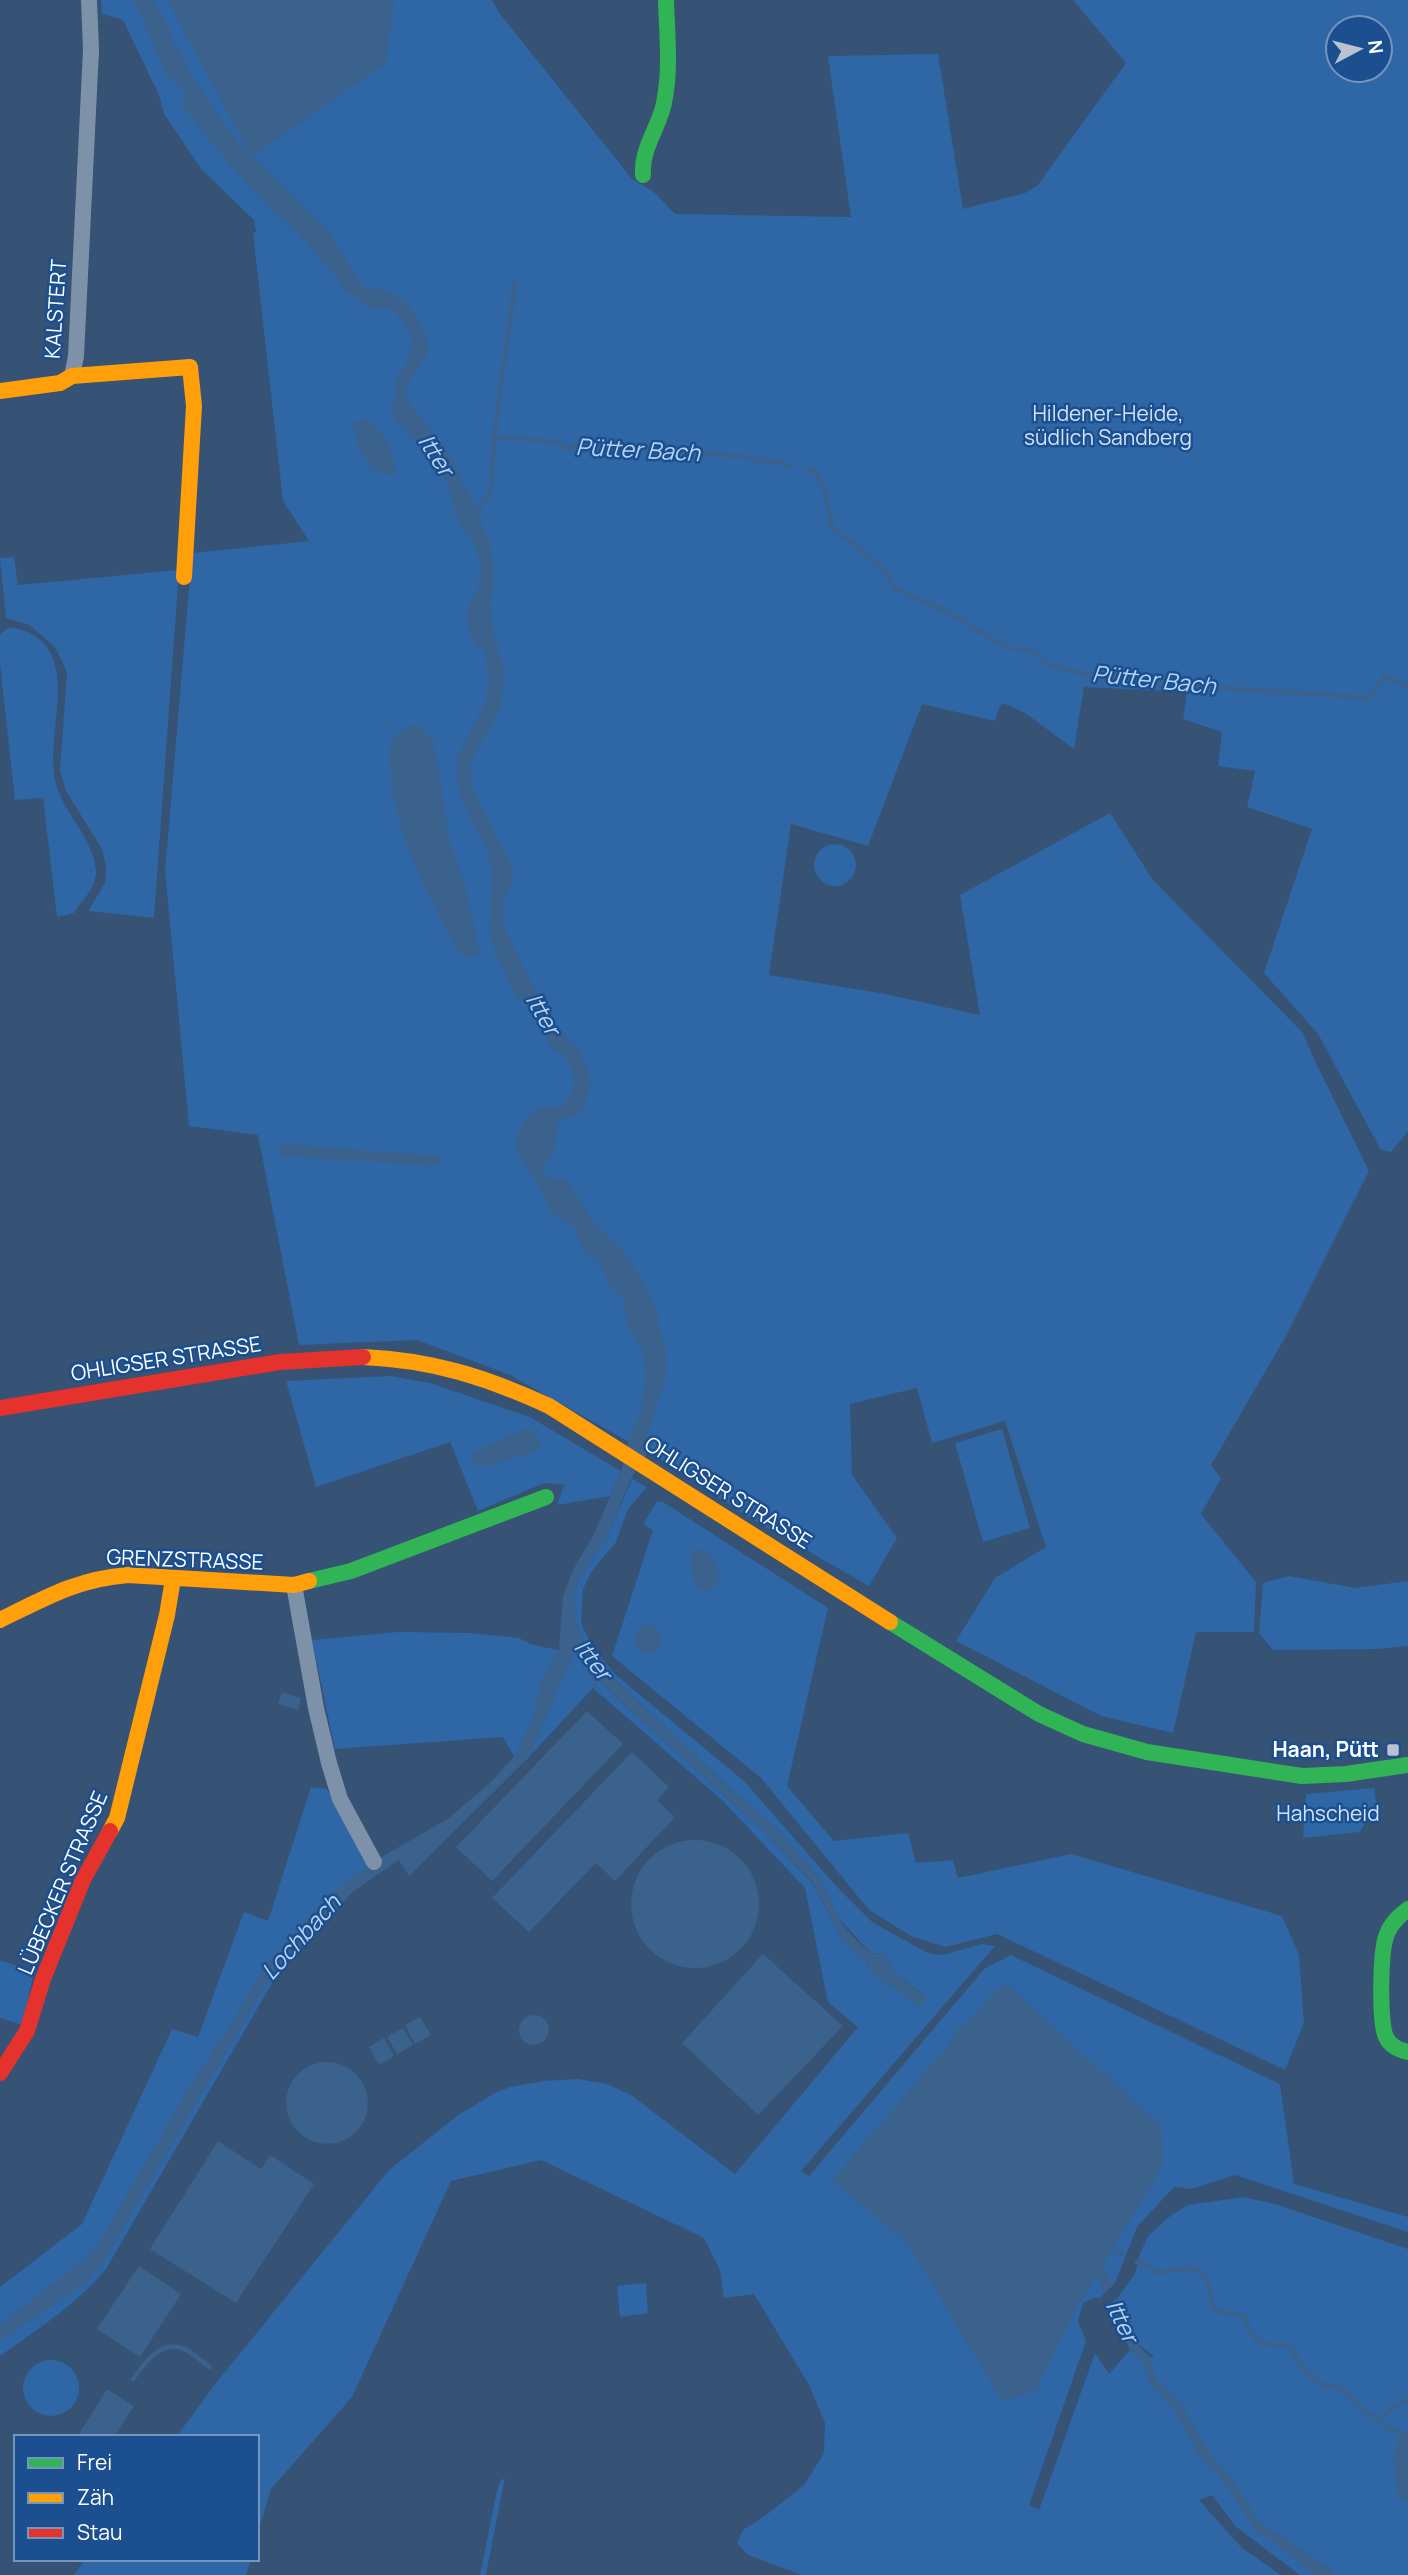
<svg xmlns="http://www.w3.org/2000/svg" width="1408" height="2575" viewBox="0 0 1408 2575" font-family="Manrope,sans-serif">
	<rect width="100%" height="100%" fill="#365274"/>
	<path fill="#2f66a5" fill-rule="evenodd" d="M 101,0 L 492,0 L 500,14 L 632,179 L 654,192 L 675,214 L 851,217 L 828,56 L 938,54 L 963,209 L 1025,193 L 1037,186 L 1126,63 L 1073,0 L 1408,0 L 1408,1131 L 1391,1152 L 1381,1150 L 1318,1034 L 1264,973 L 1312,829 L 1247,807 L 1255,771 L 1218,766 L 1222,732 L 1183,719 L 1187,692 L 1084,687 L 1074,749 L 1025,713 L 1004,703 L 1000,706 L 995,721 L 922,704 L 868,846 L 791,824 L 769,975 L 886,994 L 980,1015 L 960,895 L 1110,813 L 1153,880 L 1303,1033 L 1314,1059 L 1369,1171 L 1286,1336 L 1211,1465 L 1221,1478 L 1201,1514 L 1256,1582 L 1254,1632 L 1196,1632 L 1173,1733 L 1101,1716 L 956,1641 L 995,1578 L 1046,1547 L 1005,1421 L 932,1443 L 917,1388 L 850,1404 L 852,1475 L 897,1538 L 869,1586 L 750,1518 L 661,1460 L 510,1375 L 417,1340 L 299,1345 L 258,1135 L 189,1126 L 165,871 L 192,553 L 309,541 L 283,501 L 253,233 L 256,232 L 254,220 L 202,170 L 164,114 L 159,95 L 123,20 L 102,14 ZM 1338,28 L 1380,28 L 1380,70 L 1338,70 Z
		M 14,557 L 18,585 L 179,570 L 154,918 L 88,911 L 105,883 L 106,866 L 102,849 L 66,791 L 60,770 L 67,672 L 55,647 L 29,625 L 6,618 L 0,558 Z
		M 10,627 C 90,640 42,733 56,784 C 64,814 94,839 96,871 C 97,886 82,901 74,913 L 57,917 L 43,798 L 15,800 L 0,664 L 0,634 Z
		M814 865a21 21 0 1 1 42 0a21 21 0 1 1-42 0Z
		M 390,1376 L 430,1383 L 530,1417 L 621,1471 L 610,1496 L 557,1505 L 564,1485 L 544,1483 L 478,1511 L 450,1442 L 316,1487 L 286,1381 Z
		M 1002,1429 L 1030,1528 L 983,1542 L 955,1443 Z
		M 632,1479 L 647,1487 L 628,1509 L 616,1542 L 592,1571 L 583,1589 L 581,1623 L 593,1648 L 616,1675 L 744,1781 L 837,1887 L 872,1922 L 928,1953 L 942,1955 L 982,1944 L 995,1946 L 801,2171 L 809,2176 L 985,1968 L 1011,1955 L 1280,2084 L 1294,2184 L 1408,2217 L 1408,2232 L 1235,2175 L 1191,2189 L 1174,2187 L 1137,2227 L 1115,2283 L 1100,2298 L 1093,2298 L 1083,2303 L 1078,2321 L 1086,2341 L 1029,2505 L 1039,2510 L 1095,2353 L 1109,2374 L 1130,2350 L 1142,2361 L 1154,2356 L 1136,2343 L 1116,2300 L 1135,2274 L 1140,2253 L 1149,2235 L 1169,2217 L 1188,2205 L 1243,2197 L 1275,2204 L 1408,2249 L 1408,2575 L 1300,2575 L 1235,2526 L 1212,2495 L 1199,2500 L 1242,2548 L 1281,2575 L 802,2575 L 748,2555 L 737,2543 L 743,2530 L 766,2515 L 804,2485 L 824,2453 L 825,2423 L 809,2385 L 754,2294 L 724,2298 L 720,2270 L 704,2238 L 541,2160 L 451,2181 L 352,2397 L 271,2489 L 257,2536 L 257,2437 L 176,2437 L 216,2383 L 389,2170 L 457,2116 L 493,2094 L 510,2087 L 543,2081 L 578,2079 L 607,2084 L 631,2095 L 735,2174 L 858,2027 L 828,2002 L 805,1888 L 723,1801 L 593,1688 L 529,1757 L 409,1876 L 399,1860 L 386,1868 L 380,1858 L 449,1818 L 488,1785 L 514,1757 L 503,1737 L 335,1749 L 312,1640 L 398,1632 L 470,1633 L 519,1638 L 533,1645 L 574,1653 L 621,1702 L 760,1828 L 812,1883 L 845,1944 L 865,1960 L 869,1969 L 884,1983 L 893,1986 L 919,2006 L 926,1997 L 891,1969 L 890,1962 L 879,1953 L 871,1953 L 838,1918 L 819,1877 L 778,1830 L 731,1789 L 604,1669 L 582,1638 L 576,1622 L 573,1597 L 581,1575 L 608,1535 Z
		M 657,1501 L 663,1502 L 828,1608 L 787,1786 L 834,1841 L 908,1833 L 916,1863 L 953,1860 L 958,1878 L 1071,1854 L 1282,1916 L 1299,1955 L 1304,2023 L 1285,2070 L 997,1934 L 945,1947 L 911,1936 L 869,1910 L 761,1778 L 612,1656 L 653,1530 L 643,1524 Z
		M 1289,1576 L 1355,1588 L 1408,1581 L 1408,1646 L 1379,1649 L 1273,1650 L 1259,1633 L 1263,1583 Z
		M 311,1787 L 327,1789 L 374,1877 L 352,1892 L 278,1973 L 106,2269 C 75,2306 39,2328 0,2356 L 0,2287 L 82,2224 L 172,2029 L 198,2037 L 244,1912 L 268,1921 Z
		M 1374,1788 L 1379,1820 L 1366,1821 L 1360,1832 L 1303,1838 L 1306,1794 Z
		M 0,1960 L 34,1972 L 23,2025 L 0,2018 Z
		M 646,2283 L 648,2313 L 620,2317 L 617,2286 Z
		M23 2388a28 28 0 1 1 56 0a28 28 0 1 1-56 0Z
		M 505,2477 L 486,2575 L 480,2575 L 496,2495 L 500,2482 Z
		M 85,2559 L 251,2559 L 246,2575 L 74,2575 Z"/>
	<path fill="#3b618d" d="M 134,0 L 154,0 L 170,29 L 173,45 L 182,53 L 188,70 L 241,147 L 250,154 L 167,0 L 394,0 L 386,63 L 252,156 L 329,232 L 362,286 C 373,289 385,290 395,295 C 414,305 425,331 430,350 L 405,388 L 407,399 L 450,456 L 479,517 L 489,542 L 494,562 L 494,582 L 490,603 L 494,634 L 500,658 L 504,666 L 501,704 L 494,723 L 481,742 L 471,763 L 471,784 L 510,862 L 514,880 L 502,902 L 504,927 L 538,996 L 562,1034 L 577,1048 L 587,1066 L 591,1086 L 584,1106 L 574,1117 L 565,1117 L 556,1125 L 556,1145 L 542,1169 L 549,1179 L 568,1179 L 594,1224 L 624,1252 L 640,1276 L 657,1310 L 659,1326 L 666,1350 L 666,1374 L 648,1434 L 649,1450 L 631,1479 L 608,1535 L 581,1575 L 573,1597 L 576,1622 L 582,1638 L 604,1669 L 731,1789 L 778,1830 L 819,1877 L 838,1918 L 852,1936 L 871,1953 L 883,1954 L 890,1962 L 891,1969 L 927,1998 L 919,2007 L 893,1986 L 884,1983 L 869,1969 L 865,1960 L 845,1944 L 812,1882 L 760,1828 L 621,1702 L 574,1653 L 529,1757 L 409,1876 L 399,1860 L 352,1892 L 329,1912 L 276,1968 L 103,2263 L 82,2286 L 0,2341 L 0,2324 L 93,2253 L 195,2077 L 230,2026 L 264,1966 L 323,1901 L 368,1866 L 449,1818 L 488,1785 L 514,1757 L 532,1720 L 543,1676 L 559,1650 L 563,1596 L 573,1570 L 594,1534 L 621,1471 L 629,1439 L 641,1412 L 646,1377 L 642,1352 L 627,1323 L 624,1301 L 609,1286 L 602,1266 L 583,1250 L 574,1227 L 551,1213 C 543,1189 526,1169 515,1147 C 518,1134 524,1117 536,1109 C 543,1104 549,1110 557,1107 C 578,1099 577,1072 565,1056 C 562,1053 555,1051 550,1048 L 537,1015 L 517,997 L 508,981 L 490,938 L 491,866 L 487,849 L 465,809 L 458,787 L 457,758 L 484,705 L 490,681 L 484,651 L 471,637 L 467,618 L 469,605 L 478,589 L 481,569 L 477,551 L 468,534 L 459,524 L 448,484 L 432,458 L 394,417 L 391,407 L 396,392 L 397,377 L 407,362 L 412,338 L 404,324 L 390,307 L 378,309 L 368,307 L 343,288 L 340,281 L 325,263 L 286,220 L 274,212 L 223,157 L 183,107 L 184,92 L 167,76 Z
		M 367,419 C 383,431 393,452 396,472 L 389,475 L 372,469 L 359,448 L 353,423 Z
		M 411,725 L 422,727 L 432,740 L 437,758 L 449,839 L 466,889 L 480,953 L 469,958 L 458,953 C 429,896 397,839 391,775 C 390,763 387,748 394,737 C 398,731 405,728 411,725 Z
		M 283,1144 L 436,1156 L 441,1161 L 436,1166 L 283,1156 L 277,1148 Z
		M 530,1427 L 540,1440 L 539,1450 L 490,1466 L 474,1466 L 472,1453 Z
		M 700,1549 C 717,1553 720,1569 718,1585 L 711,1590 L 698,1588 L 691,1575 L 691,1553 Z
		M634 1639a14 14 0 1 1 28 0a14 14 0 1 1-28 0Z
		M 282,1692 L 301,1698 L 298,1710 L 278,1704 Z
		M 587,1711 L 623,1744 L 492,1881 L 456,1847 Z
		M 632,1752 L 669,1787 L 657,1800 L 675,1817 L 615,1881 L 596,1863 L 529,1932 L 492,1898 Z
		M631 1904a64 64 0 1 1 128 0a64 64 0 1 1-128 0Z
		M 763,1954 L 843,2026 L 758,2115 L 682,2043 Z
		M 1008,1985 L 1161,2126 L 1163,2166 L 1102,2267 L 1111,2280 L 1119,2308 L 1136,2343 L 1150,2357 L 1156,2380 L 1183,2407 L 1207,2449 L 1237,2486 L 1259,2522 L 1331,2568 L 1334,2575 L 1314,2575 L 1267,2537 L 1258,2534 L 1218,2474 L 1199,2456 L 1178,2415 L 1149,2383 L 1142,2361 L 1130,2350 L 1096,2277 L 1079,2304 L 1036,2390 L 1002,2401 L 908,2244 L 832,2180 L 954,2038 L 952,2035 L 960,2025 L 964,2027 L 998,1987 Z
		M519 2030a15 15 0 1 1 30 0a15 15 0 1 1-30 0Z
		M 420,2017 L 431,2035 L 415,2044 L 405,2025 Z
		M 403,2028 L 413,2045 L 397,2054 L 387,2037 Z
		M 384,2038 L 394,2056 L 379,2065 L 369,2047 Z
		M286 2103a41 41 0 1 1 82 0a41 41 0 1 1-82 0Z
		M 218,2141 L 261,2169 L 270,2155 L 314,2184 L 236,2303 L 150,2249 Z
		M 139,2266 L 181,2294 L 140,2357 L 97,2329 Z
		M 107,2389 L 134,2406 L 114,2437 L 77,2437 Z
		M 1408,2430 L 1408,2498 L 1399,2501 C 1396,2477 1386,2446 1408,2430 Z"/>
	<path fill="#365274" d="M 1115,2283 L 1118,2295 L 1107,2309 L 1102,2296 Z"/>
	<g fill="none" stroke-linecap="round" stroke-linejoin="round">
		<path stroke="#3b618d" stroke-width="4.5" d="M 494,437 L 515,282
			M 808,469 L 815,471 L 824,489 L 832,527 L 885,570 L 895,589 L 942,609 L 1008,648 L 1033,651 L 1047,664 L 1108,680 L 1370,698 L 1384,676 L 1408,686
			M 469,506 L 480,508 L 491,489 L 494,437 L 560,442 L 562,447 L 572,449 L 575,444 L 748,457 L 756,461 L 773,461 L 791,466
			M 595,1684 L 595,1668
			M 1108,2248 L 1123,2254
			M 1137,2262 L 1149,2266 L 1157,2273 C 1181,2269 1203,2259 1210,2290 C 1212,2298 1211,2304 1216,2311 L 1246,2316 L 1248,2329 L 1259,2343 L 1290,2346 L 1304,2370 L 1312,2378 L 1326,2386 L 1336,2386 L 1348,2393 L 1355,2404 L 1394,2431 L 1403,2434
			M 133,2379 C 143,2365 160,2340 182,2348 C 191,2351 201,2361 210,2367
			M 1377,2419 L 1408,2398"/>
		<path stroke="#7d92a8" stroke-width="16" d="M 72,376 L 76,356 L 91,50 L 89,0
			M 294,1585 L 316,1708 L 329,1763 L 340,1799 L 374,1862"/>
		<path stroke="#30b455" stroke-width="16" d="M 643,175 C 641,148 659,128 664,103 C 671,69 667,34 666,0
			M 309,1581 L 351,1571 L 546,1497
			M 890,1622 L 1039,1714 L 1083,1734 L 1147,1752 L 1302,1776 L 1346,1774 L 1408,1765
			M 1408,1909 C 1399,1916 1391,1923 1387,1934 C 1380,1949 1379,2023 1386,2037 C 1390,2046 1399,2050 1408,2052"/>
		<path stroke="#ff9f0a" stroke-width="16" d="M 0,391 L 60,383 L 72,376 L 190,367 L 194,406 L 184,577
			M 363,1357 C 432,1360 486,1377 549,1406 L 890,1622
			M 0,1620 C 45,1598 77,1579 128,1575 L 294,1585 L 309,1581
			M 110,1831 L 117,1818 L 167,1615 L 173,1579"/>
		<path stroke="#e5322d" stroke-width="16" d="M 0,1408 L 280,1362 L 363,1357
			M 0,2073 L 27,2031 L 43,1979 L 83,1880 L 110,1831"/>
	</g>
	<rect fill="#b9c2ce" stroke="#1b4f8f" stroke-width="2.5" x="1386" y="1743" width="14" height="14" rx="3.5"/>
	<g text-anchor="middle" stroke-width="5" stroke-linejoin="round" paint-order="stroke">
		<g font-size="21" fill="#fff" stroke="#1b4f8f">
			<text transform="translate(56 309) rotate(-86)" y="7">KALSTERT</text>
			<text transform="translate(166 1359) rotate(-9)" y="7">OHLIGSER STRASSE</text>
			<text transform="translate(728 1493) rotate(32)" y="7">OHLIGSER STRASSE</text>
			<text transform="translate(185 1560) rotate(2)" y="7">GRENZSTRASSE</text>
			<text transform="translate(63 1883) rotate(-67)" y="7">LÜBECKER STRASSE</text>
		</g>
		<g font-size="21" fill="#cfe3fa" stroke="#1b4f8f">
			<text x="1108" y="421">Hildener-Heide,<tspan x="1108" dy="24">südlich Sandberg</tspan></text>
			<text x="1328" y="1821">Hahscheid</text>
		</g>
		<g font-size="21" font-weight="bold" fill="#fff" stroke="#1b4f8f" text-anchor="end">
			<text x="1379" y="1757">Haan, Pütt</text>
		</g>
		<g font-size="23" font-style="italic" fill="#b5d3f5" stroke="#1b4f8f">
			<text transform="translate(638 450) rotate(3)" y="8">Pütter Bach</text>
			<text transform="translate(436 455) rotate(57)" y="8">Itter</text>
			<text transform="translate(1154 680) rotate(6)" y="8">Pütter Bach</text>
			<text transform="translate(543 1014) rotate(60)" y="8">Itter</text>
			<text transform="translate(593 1660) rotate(52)" y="8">Itter</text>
			<text transform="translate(301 1937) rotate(-48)" y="8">Lochbach</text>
			<text transform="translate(1122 2321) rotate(64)" y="8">Itter</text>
		</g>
	</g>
	<rect x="14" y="2435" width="245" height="126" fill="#1b4f8f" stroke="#7695bc" stroke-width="2"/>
	<rect x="28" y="2458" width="35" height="10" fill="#30b455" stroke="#7695bc" stroke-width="2"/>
	<text x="77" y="2470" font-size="21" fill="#ffffff">Frei</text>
	<rect x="28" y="2493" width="35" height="10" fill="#ff9f0a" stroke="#7695bc" stroke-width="2"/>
	<text x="77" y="2505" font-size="21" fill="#ffffff">Zäh</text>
	<rect x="28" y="2528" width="35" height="10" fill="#e5322d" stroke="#7695bc" stroke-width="2"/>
	<text x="77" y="2540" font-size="21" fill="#ffffff">Stau</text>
	<g transform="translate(1359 49) rotate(83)"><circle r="33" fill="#1b4f8f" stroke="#7695bc" stroke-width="2"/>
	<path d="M0-5L12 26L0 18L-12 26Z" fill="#b9c2ce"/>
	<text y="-10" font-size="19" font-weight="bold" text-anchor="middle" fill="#ffffff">N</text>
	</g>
</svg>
